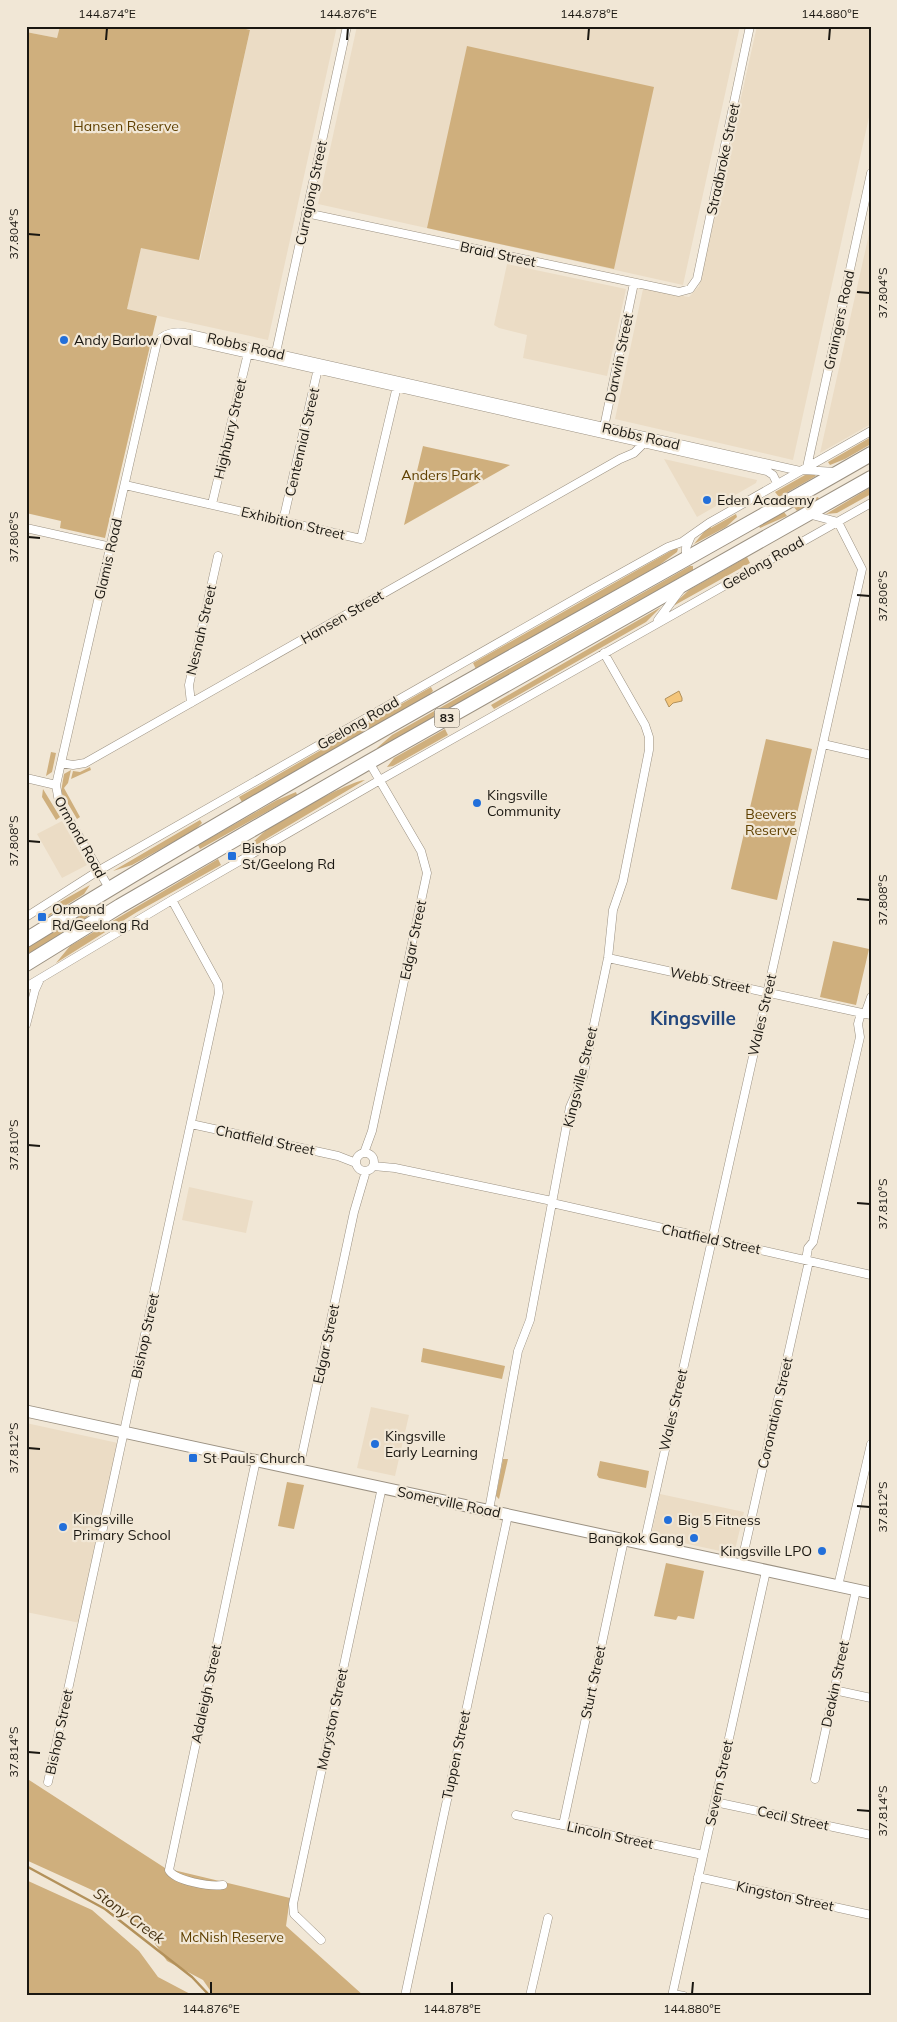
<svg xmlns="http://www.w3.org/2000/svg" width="897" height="2022" viewBox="0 0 897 2022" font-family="Mulish,sans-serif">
	<rect width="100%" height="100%" fill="#f1e7d6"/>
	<path fill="#ebdcc5" d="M 26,26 L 60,26 L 57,38 L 26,32 Z
		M 234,26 L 337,26 L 268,340 L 127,309 L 141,247 L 200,260 L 250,30 Z
		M 357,26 L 740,26 L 683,285 L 318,204 Z
		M 757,26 L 871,26 L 871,108 L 793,460 L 615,419 L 643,289 L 689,297 L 699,286 Z
		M 871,225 L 871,424 L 820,453 Z
		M 507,264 L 626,289 L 607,376 L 523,358 L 527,335 L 499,328 L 494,325 Z
		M 664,459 L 757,480 L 756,483 L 697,517 Z
		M 62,821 L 87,865 L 62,878 L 37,834 Z
		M 189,1187 L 253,1201 L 246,1233 L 182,1220 Z
		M 371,1407 L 409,1415 L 395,1476 L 357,1468 Z
		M 26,1423 L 118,1443 L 80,1623 L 26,1612 Z
		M 660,1494 L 744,1512 L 734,1554 L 651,1536 Z"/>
	<path fill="#cfaf7d" d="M 60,26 L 234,26 L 250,30 L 199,260 L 141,248 L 127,309 L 157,316 L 105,538 L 60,528 L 61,521 L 26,513 L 26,32 L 57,38 Z
		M 467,46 L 654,87 L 614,269 L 427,228 Z
		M 871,437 L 871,444 L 845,459 L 830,465 L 828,462 Z
		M 423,446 L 427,447 L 510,465 L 404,525 Z
		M 813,474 L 816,476 L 779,497 L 775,492 L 805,475 Z
		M 871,487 L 871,494 L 837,513 L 826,514 Z
		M 818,497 L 819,499 L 797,511 L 794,507 Z
		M 784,512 L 787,516 L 760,528 L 759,526 Z
		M 736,514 L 737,517 L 726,527 L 694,544 L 707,528 L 710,526 L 711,528 Z
		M 676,548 L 678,549 L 677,552 L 658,566 L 476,669 L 473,663 Z
		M 747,557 L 750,563 L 675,605 L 674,604 L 689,590 Z
		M 690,566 L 693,566 L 693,570 L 381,748 L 377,748 L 392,735 Z
		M 661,607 L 646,622 L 494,709 L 491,705 Z
		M 431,687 L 433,691 L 426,698 L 245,801 L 242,802 L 239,797 Z
		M 445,729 L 448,735 L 393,766 L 387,767 L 394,758 Z
		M 766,739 L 812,749 L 777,900 L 731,889 Z
		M 51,752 L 56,753 L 52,772 L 46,776 Z
		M 90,767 L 91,770 L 71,779 L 73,771 L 80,772 Z
		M 71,770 L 68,783 L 64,788 L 80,817 L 77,819 L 61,792 L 64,774 Z
		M 365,780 L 251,848 L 249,845 C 255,841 259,836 264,832 C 280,820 349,781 365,780 Z
		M 43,789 L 60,817 L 56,820 L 42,797 Z
		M 296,792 L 297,795 L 200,849 L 198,845 L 277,800 Z
		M 200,820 L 202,823 L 195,830 L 132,865 L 113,871 Z
		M 218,859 L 221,865 L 137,912 L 56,963 L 70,946 Z
		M 90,885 L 84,894 L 49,916 L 48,915 L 61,906 L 58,903 Z
		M 100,903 L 85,919 L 30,953 L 27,951 L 27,948 Z
		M 833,941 L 869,949 L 856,1005 L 820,997 Z
		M 423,1348 L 505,1366 L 502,1379 L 421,1362 Z
		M 503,1459 L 508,1459 L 499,1499 L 496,1496 Z
		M 600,1461 L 649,1471 L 646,1488 L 599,1478 L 597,1475 Z
		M 287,1482 L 304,1485 L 294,1529 L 278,1526 Z
		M 666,1563 L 704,1571 L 694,1619 L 678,1616 L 676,1620 L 654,1616 Z
		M 26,1778 L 165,1868 L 290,1898 L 286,1926 L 364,1996 L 214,1996 L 203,1980 L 167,1961 L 151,1938 L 103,1895 L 26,1860 Z
		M 26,1880 L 92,1910 L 139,1951 L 158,1977 L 194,1996 L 26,1996 Z"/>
	<path fill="#f4c57a" stroke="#b3915a" d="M 679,691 L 682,698 L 682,701 L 673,703 L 669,707 L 665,699 Z"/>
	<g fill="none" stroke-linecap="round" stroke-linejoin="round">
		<path stroke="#b3915a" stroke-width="2.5" d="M 26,1866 L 105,1909 L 192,1977 L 210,1996"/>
		<g stroke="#9b9182" stroke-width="9">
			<path id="minor" d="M 306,213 L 679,292 L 690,289 L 697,279 L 750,26
				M 169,336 L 767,471 L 773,475 L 777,483
				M 275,357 L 347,26
				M 603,432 L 634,283
				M 807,467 L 871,173
				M 804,470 L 835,472
				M 125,485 L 361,539 L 398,382
				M 212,504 L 248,353
				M 283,521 L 319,364
				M 26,528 L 111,547
				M 686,558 L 686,548 L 691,536
				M 658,620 L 681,589
				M 191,703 L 189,685 L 218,556
				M 823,744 L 871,755
				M 61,763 L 73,765 L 85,763 L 620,459 L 634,453 L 649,438
				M 26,778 L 56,785 L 59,802 L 109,888
				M 56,785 L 157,342 C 165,332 178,331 190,334 L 800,471
				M 26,917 L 98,871 L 589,591 L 668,547 L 682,542 L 709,523 L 871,431
				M 608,958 L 871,1015
				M 26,987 L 172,900 L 380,780 L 871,503
				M 865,1014 L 871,997
				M 26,1025 L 35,990 L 40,979
				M 191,1124 L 338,1156 L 356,1163
				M 364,1153 L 372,1131 L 427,873 L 421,851 L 369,762
				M356 1162a9 9 0 1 1 18 0a9 9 0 1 1-18 0Z
				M 373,1166 L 395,1168 L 552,1201
				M 552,1203 L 871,1275
				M 806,1260 L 808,1248 L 813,1242 L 860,1037 L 858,1024 L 861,1013
				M 299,1469 L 354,1212 L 366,1171
				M 489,1510 L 518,1351 L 530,1320 L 570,1107 L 583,1077 L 608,958 L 613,910 L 623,881 L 649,750 L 649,737 L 645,725 L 604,653
				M 644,1544 L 862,569 L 838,522 L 808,514
				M 741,1565 L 809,1261
				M 838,1586 L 871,1444
				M 834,1690 L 871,1698
				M 815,1779 L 856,1590
				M 48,1782 L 219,993 L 218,984 L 172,900
				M 715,1802 L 871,1835
				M 516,1815 L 703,1855
				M 563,1825 L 624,1540
				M 698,1877 L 871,1915
				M 223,1885 C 211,1887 175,1881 169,1870 L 256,1460
				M 321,1940 L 294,1914 L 293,1904 L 382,1487
				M 673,1994 L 684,1996
				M 405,1996 L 508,1515
				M 530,1996 L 548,1918
				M 672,1996 L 766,1571"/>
		</g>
		<g stroke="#9b9182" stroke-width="13">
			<path id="secondary" d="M 26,1411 L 871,1593"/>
		</g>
		<g stroke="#9b9182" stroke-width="16">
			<path id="trunk" d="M 26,940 C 302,769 589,616 871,454
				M 26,964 L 120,906 L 369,762 L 871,478"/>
		</g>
		<use href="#minor" stroke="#fff" stroke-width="8"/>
		<use href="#secondary" stroke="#fff" stroke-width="11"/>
		<use href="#trunk" stroke="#fff" stroke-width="14"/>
	</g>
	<path fill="none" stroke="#1a1711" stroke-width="2" d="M 106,40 L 107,28M 347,40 L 348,28M 588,40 L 589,28M 829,40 L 830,28M 28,234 L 40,235M 857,292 L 870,293M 28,537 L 40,538M 857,595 L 870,596M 28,841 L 40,842M 857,899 L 870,900M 28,1145 L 40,1146M 857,1203 L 870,1204M 28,1448 L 40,1449M 857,1506 L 870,1507M 28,1752 L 40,1753M 857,1810 L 870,1811M 211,1994 L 211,1982M 452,1994 L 452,1982M 692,1994 L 693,1982"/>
	<g fill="#226fda" stroke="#f1e7d6" stroke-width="2">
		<circle cx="64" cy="340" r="5"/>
		<circle cx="707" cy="500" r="5"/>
		<circle cx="477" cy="803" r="5"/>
		<rect x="227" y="851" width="10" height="10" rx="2.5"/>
		<rect x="37" y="912" width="10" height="10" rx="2.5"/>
		<circle cx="375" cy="1444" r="5"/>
		<rect x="188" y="1453" width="10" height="10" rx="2.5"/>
		<circle cx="668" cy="1520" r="5"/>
		<circle cx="63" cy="1527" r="5"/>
		<circle cx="694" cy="1538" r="5"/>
		<circle cx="822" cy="1551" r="5"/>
	</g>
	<g text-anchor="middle" stroke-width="4.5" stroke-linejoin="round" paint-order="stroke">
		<rect fill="#f1e7d6" stroke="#5a554c" stroke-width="1" x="434.5" y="708.5" width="25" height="19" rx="4"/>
		<g font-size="12" font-weight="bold" fill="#1a1711">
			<text x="447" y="722">83</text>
		</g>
		<g font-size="14" fill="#5f4000" stroke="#f1e7d6">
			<text x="126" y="131">Hansen Reserve</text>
			<text x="441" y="480">Anders Park</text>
			<text x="771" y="819">Beevers<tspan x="771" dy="16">Reserve</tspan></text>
			<text x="232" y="1942">McNish Reserve</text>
		</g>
		<g font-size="14" fill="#1a1711" stroke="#f1e7d6">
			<text transform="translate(723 159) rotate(-78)" y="5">Stradbroke Street</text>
			<text transform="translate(311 193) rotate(-78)" y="5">Currajong Street</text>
			<text transform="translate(498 254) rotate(12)" y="5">Braid Street</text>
			<text transform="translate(839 320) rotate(-78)" y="5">Graingers Road</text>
			<text transform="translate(246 346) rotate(13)" y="5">Robbs Road</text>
			<text transform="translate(619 358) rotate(-78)" y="5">Darwin Street</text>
			<text transform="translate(230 429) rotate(-77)" y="5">Highbury Street</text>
			<text transform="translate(641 436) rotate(13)" y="5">Robbs Road</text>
			<text transform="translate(302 442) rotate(-77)" y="5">Centennial Street</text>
			<text transform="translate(293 523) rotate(13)" y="5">Exhibition Street</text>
			<text transform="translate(108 559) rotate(-77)" y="5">Glamis Road</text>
			<text transform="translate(763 563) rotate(-30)" y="5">Geelong Road</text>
			<text transform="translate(342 617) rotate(-30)" y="5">Hansen Street</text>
			<text transform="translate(201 630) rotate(-77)" y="5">Nesnah Street</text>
			<text transform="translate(358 723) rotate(-30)" y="5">Geelong Road</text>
			<text transform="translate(80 837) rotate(61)" y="5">Ormond Road</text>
			<text transform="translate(413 940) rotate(-78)" y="5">Edgar Street</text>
			<text transform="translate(710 980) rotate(12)" y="5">Webb Street</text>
			<text transform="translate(762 1015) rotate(-77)" y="5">Wales Street</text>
			<text transform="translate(580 1077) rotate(-76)" y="5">Kingsville Street</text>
			<text transform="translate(265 1140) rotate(12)" y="5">Chatfield Street</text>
			<text transform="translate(711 1239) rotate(12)" y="5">Chatfield Street</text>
			<text transform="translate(145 1336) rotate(-78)" y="5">Bishop Street</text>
			<text transform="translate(326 1344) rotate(-78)" y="5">Edgar Street</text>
			<text transform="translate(673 1410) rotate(-77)" y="5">Wales Street</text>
			<text transform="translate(775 1413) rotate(-77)" y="5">Coronation Street</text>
			<text transform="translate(449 1502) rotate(12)" y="5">Somerville Road</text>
			<text transform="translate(593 1682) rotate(-78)" y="5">Sturt Street</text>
			<text transform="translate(835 1684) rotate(-78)" y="5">Deakin Street</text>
			<text transform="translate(206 1694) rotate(-78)" y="5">Adaleigh Street</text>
			<text transform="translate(332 1719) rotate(-78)" y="5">Maryston Street</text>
			<text transform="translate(59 1732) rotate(-78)" y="5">Bishop Street</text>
			<text transform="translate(456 1755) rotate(-78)" y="5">Tuppen Street</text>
			<text transform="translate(719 1783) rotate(-78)" y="5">Severn Street</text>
			<text transform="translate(793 1818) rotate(12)" y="5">Cecil Street</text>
			<text transform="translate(610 1835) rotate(12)" y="5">Lincoln Street</text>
			<text transform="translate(785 1896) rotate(12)" y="5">Kingston Street</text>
		</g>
		<g font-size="14" fill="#1a1711" stroke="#f1e7d6" text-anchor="start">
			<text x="74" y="345">Andy Barlow Oval</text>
			<text x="717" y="505">Eden Academy</text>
			<text x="487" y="800">Kingsville<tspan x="487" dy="16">Community</tspan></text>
			<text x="242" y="853">Bishop<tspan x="242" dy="16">St/Geelong Rd</tspan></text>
			<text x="52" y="914">Ormond<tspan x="52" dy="16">Rd/Geelong Rd</tspan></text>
			<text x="385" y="1441">Kingsville<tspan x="385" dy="16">Early Learning</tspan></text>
			<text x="203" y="1463">St Pauls Church</text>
			<text x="73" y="1524">Kingsville<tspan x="73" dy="16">Primary School</tspan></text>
			<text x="678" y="1525">Big 5 Fitness</text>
			<text x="684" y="1543" text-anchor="end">Bangkok Gang</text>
			<text x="812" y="1556" text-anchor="end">Kingsville LPO</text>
		</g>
		<g font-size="15" font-style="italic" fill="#473313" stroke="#f1e7d6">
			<text transform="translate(129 1916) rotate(36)" y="5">Stony Creek</text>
		</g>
		<g font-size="19" font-weight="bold" fill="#23477d" stroke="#f1e7d6">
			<text x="693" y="1025">Kingsville</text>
		</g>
	</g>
	<rect width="897" height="2022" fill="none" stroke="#f1e7d6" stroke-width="55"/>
	<rect x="28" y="28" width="842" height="1966" fill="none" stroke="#1a1711" stroke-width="2"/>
	<g font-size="12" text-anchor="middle" fill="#1a1711">
		<text x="107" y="18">144.874°E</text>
		<text x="348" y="18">144.876°E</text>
		<text x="589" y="18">144.878°E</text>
		<text x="830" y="18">144.880°E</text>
		<text transform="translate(14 234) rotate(-90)" y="4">37.804°S</text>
		<text transform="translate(883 293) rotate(-90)" y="4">37.804°S</text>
		<text transform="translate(14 537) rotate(-90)" y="4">37.806°S</text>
		<text transform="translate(883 596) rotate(-90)" y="4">37.806°S</text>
		<text transform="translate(14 841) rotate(-90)" y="4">37.808°S</text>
		<text transform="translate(883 900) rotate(-90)" y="4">37.808°S</text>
		<text transform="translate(14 1145) rotate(-90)" y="4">37.810°S</text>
		<text transform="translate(883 1204) rotate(-90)" y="4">37.810°S</text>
		<text transform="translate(14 1448) rotate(-90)" y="4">37.812°S</text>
		<text transform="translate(883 1507) rotate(-90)" y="4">37.812°S</text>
		<text transform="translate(14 1752) rotate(-90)" y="4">37.814°S</text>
		<text transform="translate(883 1811) rotate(-90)" y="4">37.814°S</text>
		<text x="211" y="2013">144.876°E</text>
		<text x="452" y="2013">144.878°E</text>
		<text x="692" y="2013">144.880°E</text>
	</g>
</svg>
